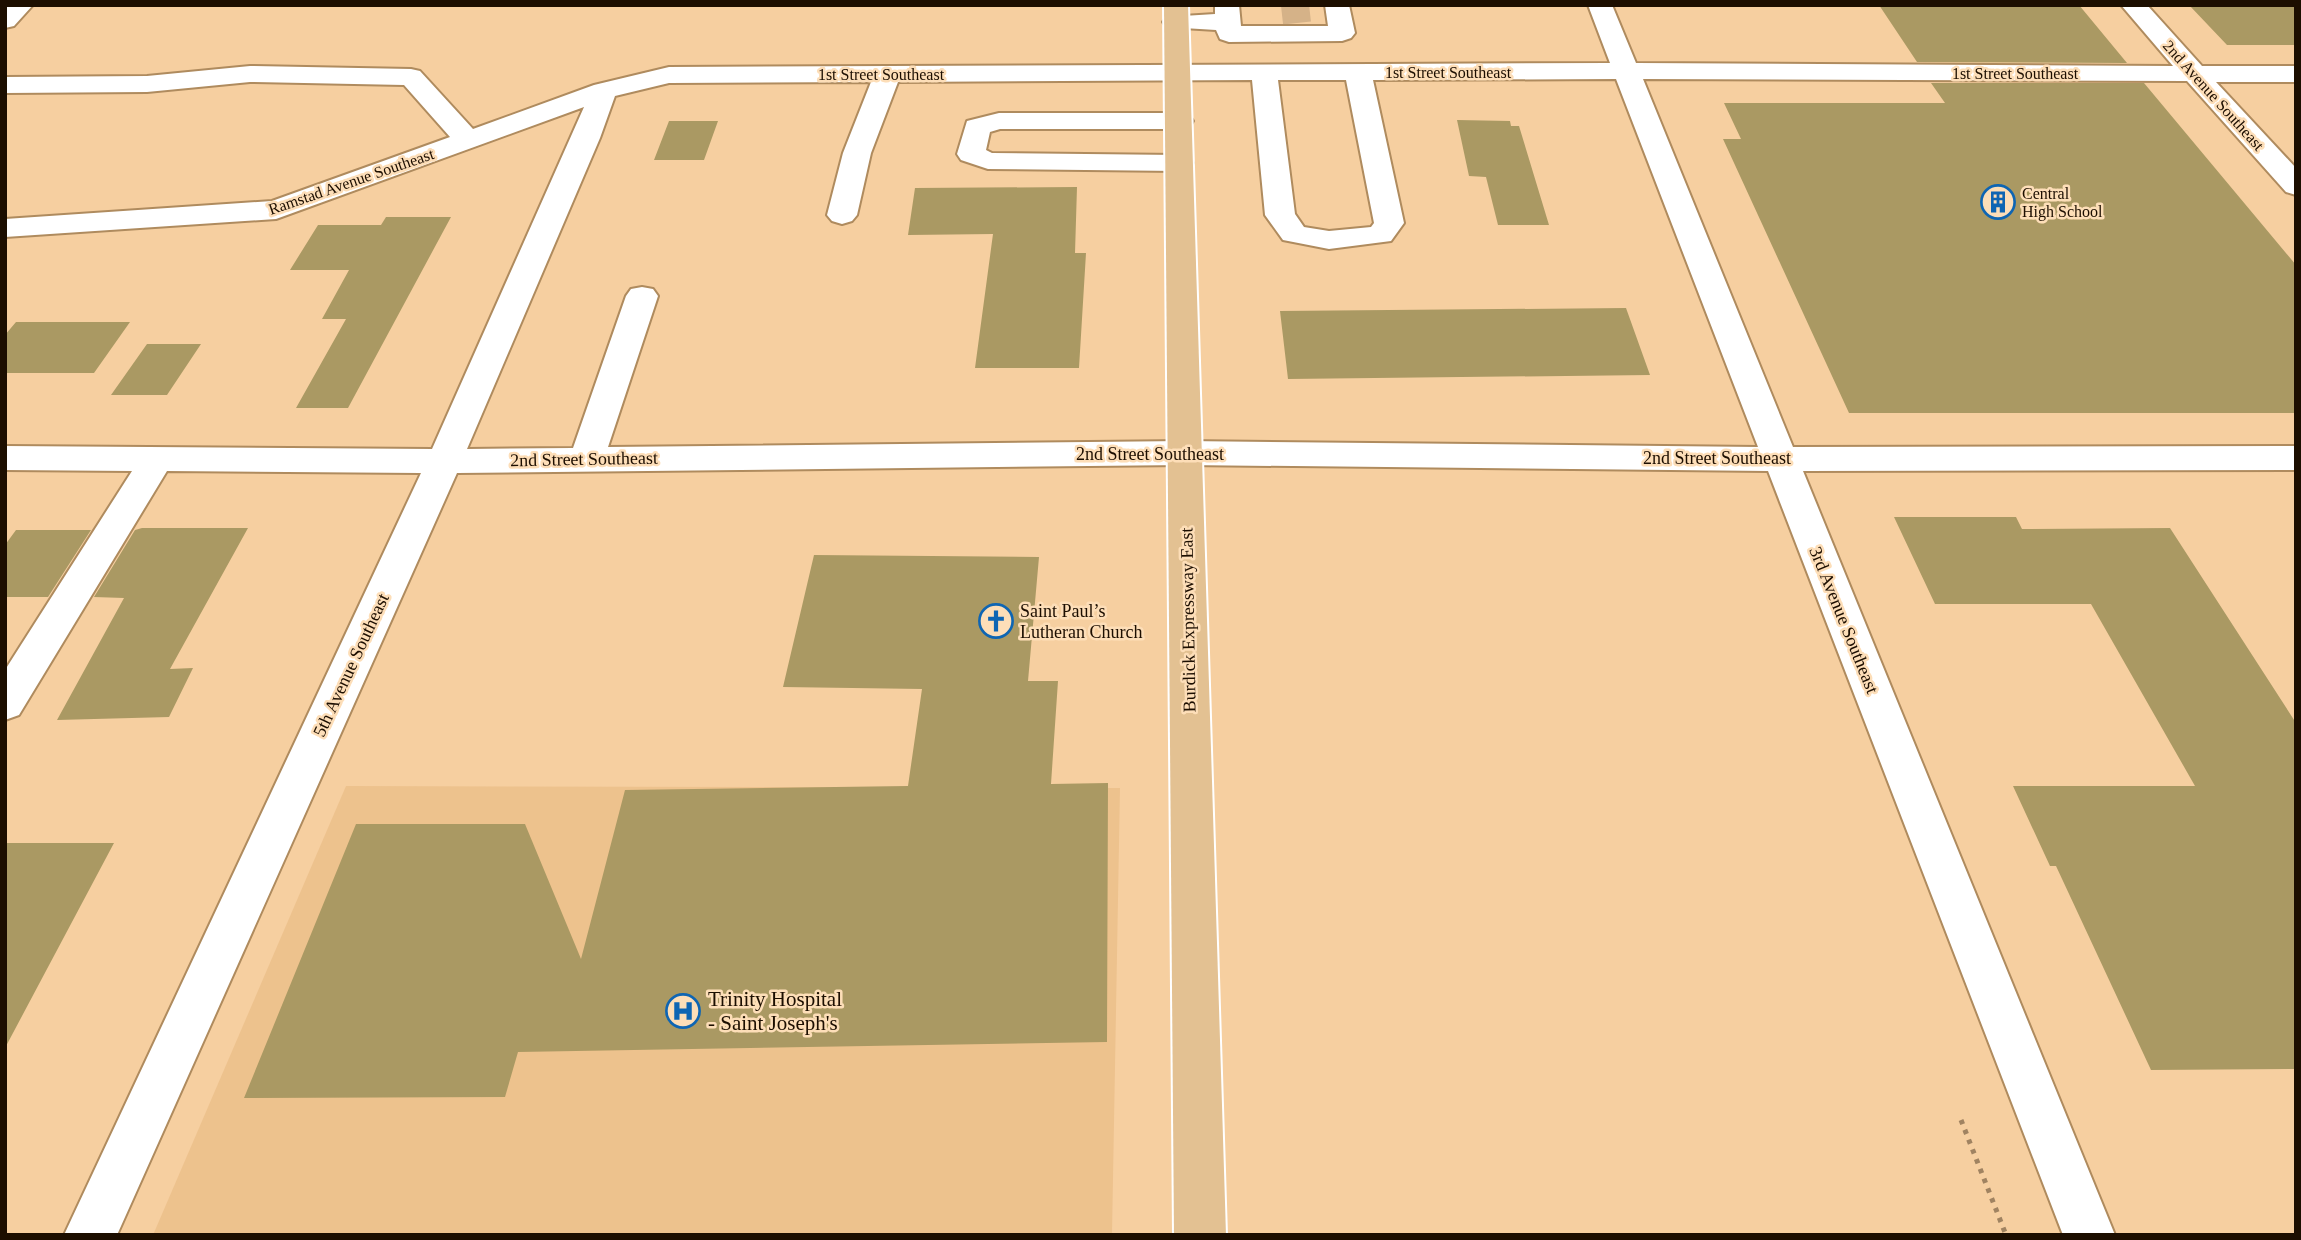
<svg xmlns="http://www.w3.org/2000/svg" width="2301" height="1240" viewBox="0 0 2301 1240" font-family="'Times New Roman',serif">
	<rect width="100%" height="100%" fill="#f6cfa0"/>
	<path fill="#edc28d" d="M 346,786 L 1120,788 L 1112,1235 L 153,1235 Z"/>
	<path fill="#aa9963" d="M 1879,5 L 2079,5 L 2127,63 L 1917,62 Z
		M 2189,5 L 2296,5 L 2296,45 L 2227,45 Z
		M 1931,83 L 2144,83 L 2296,265 L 2296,413 L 1849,413 L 1723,139 L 1741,139 L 1724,103 L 1945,103 Z
		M 1457,120 L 1510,121 L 1511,126 L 1519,126 L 1549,225 L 1498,225 L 1486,177 L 1469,176 Z
		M 669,121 L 718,121 L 704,160 L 654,160 Z
		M 1077,187 L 1075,253 L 1086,253 L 1079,368 L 975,368 L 993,234 L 908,235 L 915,188 Z
		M 386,217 L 451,217 L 348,408 L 296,408 L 346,319 L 322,319 L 349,270 L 290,270 L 318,225 L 381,225 Z
		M 1626,308 L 1650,375 L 1288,379 L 1280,311 Z
		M 16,322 L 130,322 L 94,373 L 5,373 L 5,335 Z
		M 147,344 L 201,344 L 167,395 L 111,395 Z
		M 1894,517 L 2016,517 L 2022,529 L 2170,528 L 2296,723 L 2296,1069 L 2151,1070 L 2056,866 L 2050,866 L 2013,786 L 2195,786 L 2091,604 L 1935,604 Z
		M 142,528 L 248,528 L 170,669 L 193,668 L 169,717 L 57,720 L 124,598 L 94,597 L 135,530 Z
		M 16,530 L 91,530 L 48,597 L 5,597 L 5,545 Z
		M 814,555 L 1039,557 L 1028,681 L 1058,681 L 1051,784 L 1108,783 L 1107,1042 L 518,1052 L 505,1097 L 244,1098 L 356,824 L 525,824 L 581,959 L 625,790 L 908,786 L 922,689 L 783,687 Z
		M 5,843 L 114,843 L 5,1048 Z"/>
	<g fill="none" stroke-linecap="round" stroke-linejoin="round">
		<path stroke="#d5b288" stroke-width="28" stroke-dasharray="28 14" stroke-linecap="butt" d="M 1295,5 L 1297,23"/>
		<g stroke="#af8b5e" stroke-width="4">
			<path id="minor" d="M 7,5 L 33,5 L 14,26 L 5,28 Z
				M 1215,5 L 1239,5 L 1241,26 L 1328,26 L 1325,5 L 1349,5 L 1355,33 L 1351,38 L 1342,41 L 1229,42 L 1220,39 L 1216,30 L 1167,27 L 1163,22 L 1167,17 L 1215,14 Z
				M 1588,5 L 1612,5 L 1636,63 L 2173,66 L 2121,5 L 2147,5 L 2202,66 L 2296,66 L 2296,82 L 2216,82 L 2296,168 L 2296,195 L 2286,192 L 2187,81 L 1643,79 L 1793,447 L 2296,446 L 2296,470 L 1803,471 L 2115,1235 L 2063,1235 L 1768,471 L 1185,465 L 457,473 L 117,1235 L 64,1235 L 421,473 L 167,471 L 19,715 L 5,720 L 5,670 L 132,471 L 5,470 L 5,446 L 432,449 L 584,107 L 276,219 L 5,237 L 5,219 L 272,201 L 450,137 L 404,85 L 250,82 L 147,92 L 5,93 L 5,77 L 147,76 L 250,66 L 411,69 L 420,71 L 473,129 L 594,85 L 669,67 L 1610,63 ZM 1616,79 L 1758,447 L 1185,441 L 608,447 L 658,296 L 653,289 L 642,287 L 631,289 L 626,296 L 573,448 L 467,449 L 600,138 L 615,96 L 669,83 L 871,82 L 843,153 L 827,215 L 832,221 L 842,224 L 852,221 L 857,215 L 871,153 L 898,82 L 1252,80 L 1265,215 L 1283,240 L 1329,249 L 1391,241 L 1404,223 L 1373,80 ZM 1278,80 L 1346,80 L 1374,223 L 1371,227 L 1329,231 L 1304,227 L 1295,214 Z
				M 999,113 L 1179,113 L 1189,115 L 1193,121 L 1189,127 L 1179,129 L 1000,129 L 990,132 L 986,150 L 992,153 L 1179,155 L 1189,157 L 1193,163 L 1189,169 L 1179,171 L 988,169 L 961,160 L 957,154 L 967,121 Z"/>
		</g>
		<g stroke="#fff" stroke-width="4">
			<path id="major" d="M 1164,5 L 1188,5 L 1226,1235 L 1174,1235 Z"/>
		</g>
		<path stroke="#a08361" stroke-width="5" stroke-dasharray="4.5 6" stroke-linecap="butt" d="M 1961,1120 L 2006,1235"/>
		<use href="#minor" fill="#fff" fill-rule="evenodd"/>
		<use href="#major" fill="#e3c192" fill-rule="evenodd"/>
	</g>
	<defs>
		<g id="building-ring" transform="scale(1.75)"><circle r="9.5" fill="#fddeb8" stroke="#0e65b3" stroke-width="1.5"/><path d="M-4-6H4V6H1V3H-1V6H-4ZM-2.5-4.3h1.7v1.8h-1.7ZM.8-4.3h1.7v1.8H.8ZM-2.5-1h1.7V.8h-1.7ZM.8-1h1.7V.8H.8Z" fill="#0e65b3"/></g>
		<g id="church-ring" transform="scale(1.75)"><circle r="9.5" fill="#fddeb8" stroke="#0e65b3" stroke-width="1.5"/><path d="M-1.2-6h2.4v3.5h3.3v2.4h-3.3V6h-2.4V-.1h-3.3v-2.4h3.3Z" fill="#0e65b3"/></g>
		<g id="hospital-ring" transform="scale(1.75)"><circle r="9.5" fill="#fddeb8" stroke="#0e65b3" stroke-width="1.5"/><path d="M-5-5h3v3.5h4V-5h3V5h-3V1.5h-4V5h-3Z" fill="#0e65b3"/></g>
	</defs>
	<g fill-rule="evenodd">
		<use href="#building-ring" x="1998" y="202"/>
		<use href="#church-ring" x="996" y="621"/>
		<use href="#hospital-ring" x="683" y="1011"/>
	</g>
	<g text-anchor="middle" stroke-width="5" stroke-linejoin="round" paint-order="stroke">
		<g font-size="16" fill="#1c0e00" stroke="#fddeb8">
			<text x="1448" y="78">1st Street Southeast</text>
			<text x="2015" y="79">1st Street Southeast</text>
			<text x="881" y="80">1st Street Southeast</text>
			<text transform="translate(2214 95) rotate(48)" y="6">2nd Avenue Southeast</text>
			<text transform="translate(351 181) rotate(-19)" y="6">Ramstad Avenue Southeast</text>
		</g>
		<g font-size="16" fill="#1c0e00" stroke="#fddeb8" text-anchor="start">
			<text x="2022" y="199">Central<tspan x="2022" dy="18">High School</tspan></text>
		</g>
		<g font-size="18" fill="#1c0e00" stroke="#fddeb8">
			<text x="1150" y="460">2nd Street Southeast</text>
			<text x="1717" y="464">2nd Street Southeast</text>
			<text transform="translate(584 459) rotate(-1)" y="6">2nd Street Southeast</text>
			<text transform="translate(1188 620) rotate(-91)" y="6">Burdick Expressway East</text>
			<text transform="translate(1844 620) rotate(68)" y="6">3rd Avenue Southeast</text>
			<text transform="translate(351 665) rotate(-65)" y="6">5th Avenue Southeast</text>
		</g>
		<g font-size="18" fill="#1c0e00" stroke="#fddeb8" text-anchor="start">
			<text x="1020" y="617">Saint Paul’s<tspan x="1020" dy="21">Lutheran Church</tspan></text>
		</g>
		<g font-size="21" fill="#1c0e00" stroke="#fddeb8" text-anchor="start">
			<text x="708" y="1006">Trinity Hospital<tspan x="708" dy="24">- Saint Joseph's</tspan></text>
		</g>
	</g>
	<rect width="2301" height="1240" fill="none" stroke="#1c0e00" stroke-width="14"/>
</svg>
